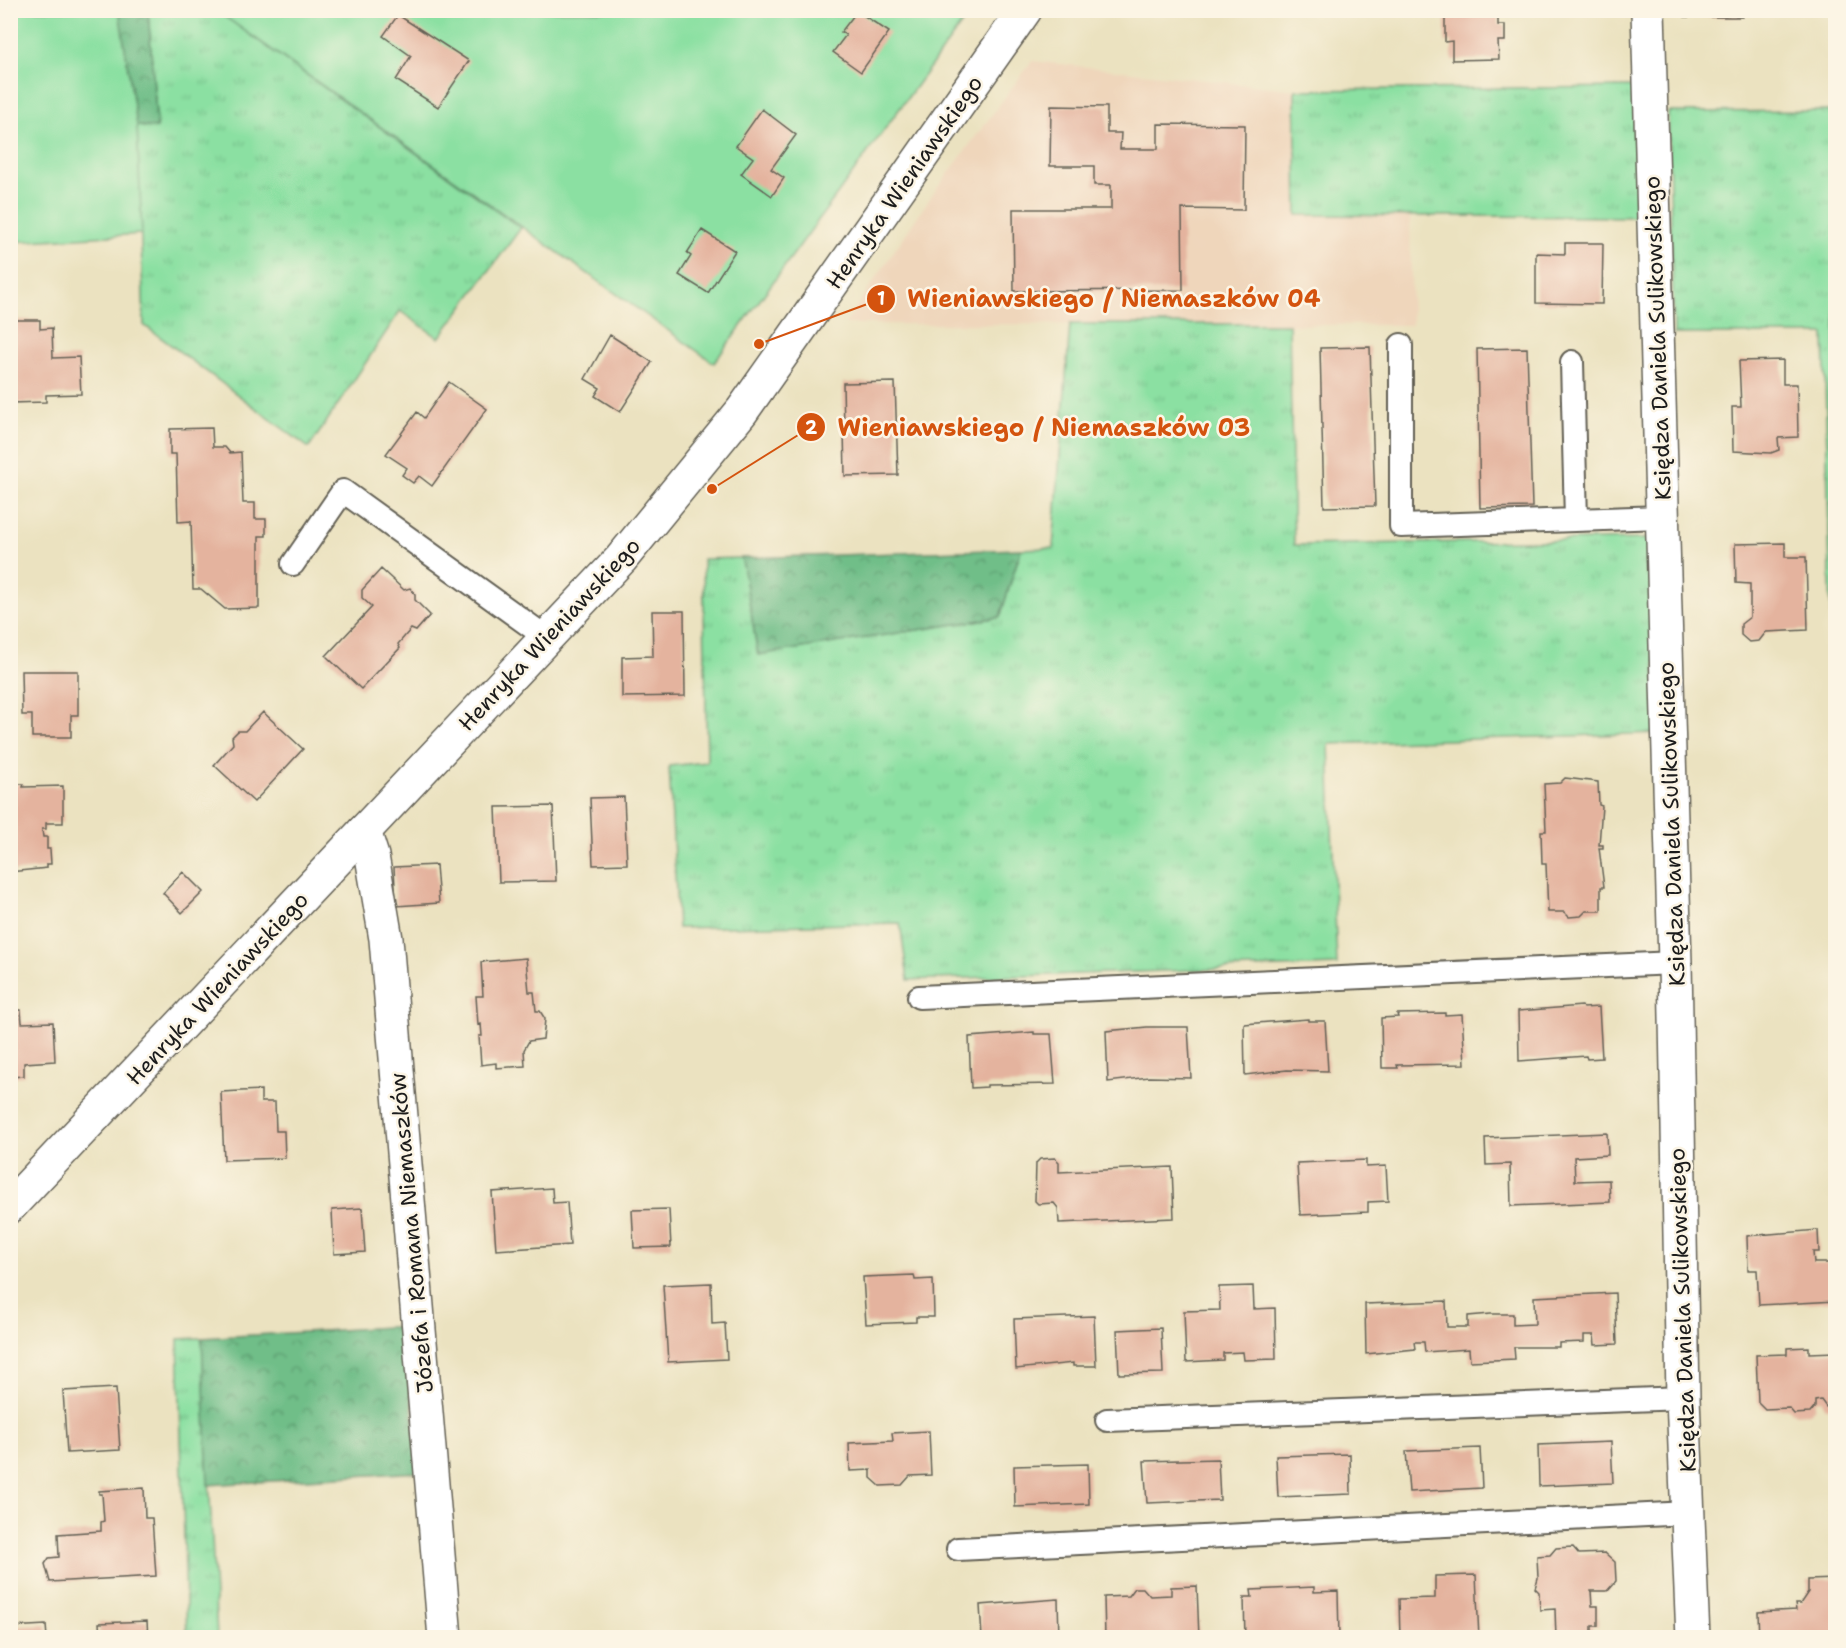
<svg xmlns="http://www.w3.org/2000/svg" width="1846" height="1648" viewBox="0 0 1846 1648" font-family="'Shantell Sans',sans-serif">
	<defs>
		<pattern id="grass-tufts" width="24" height="20" patternUnits="userSpaceOnUse" patternTransform="scale(1.5)"><rect width="24" height="20" fill="#8be0a2"/><path d="M3 7l-1-3M5 7V3M7 7l1-3M15 17l-1-3M17 17v-4M19 17l1-3" fill="none" stroke="#77c08b"/></pattern>
		<pattern id="forest-crowns" width="20" height="18" patternUnits="userSpaceOnUse" patternTransform="scale(1.5)"><rect width="20" height="18" fill="#70be88"/><path d="M2 6a3 3 0 1 1 6 0M12 15a3 3 0 1 1 6 0" fill="none" stroke="#5b9a6e"/></pattern>
	</defs>
	<rect width="100%" height="100%" fill="#fcf5e5"/>
	<filter id="ink" filterUnits="userSpaceOnUse"><feTurbulence type="fractalNoise" baseFrequency=".0167" numOctaves="2"/><feDisplacementMap in="SourceGraphic" scale="12" xChannelSelector="R" yChannelSelector="G"/><feConvolveMatrix kernelMatrix="1 2 1 2 8 2 1 2 1" color-interpolation-filters="sRGB"/></filter>
	<filter id="wash" filterUnits="userSpaceOnUse"><feTurbulence type="fractalNoise" baseFrequency=".008" numOctaves="4" result="noise"/><feDisplacementMap in="SourceGraphic" scale="24" xChannelSelector="R" yChannelSelector="G"/><feGaussianBlur stdDeviation="1.35" result="paint"/><feColorMatrix in="noise" values="0 0 0 0 0 0 0 0 0 0 0 0 0 0 0 0 0 1.4 0 .05"/><feComposite in="paint" operator="in"/></filter>
	<g filter="url(#wash)">
		<rect width="100%" height="100%" fill="#ebe2c0"/>
		<path fill="#efd6bb" d="M 1032,61 L 1295,90 L 1297,215 L 1410,215 L 1412,325 L 845,324 L 930,198 Z"/>
		<path fill="url(#grass-tufts)" stroke="#547e5f" stroke-width="1.5" d="M 148,11 L 217,11 L 521,228 L 439,338 L 400,311 L 309,448 L 144,325 L 137,126 L 157,128 Z
			M 1641,87 L 1645,217 L 1297,215 L 1295,90 Z
			M 1835,111 L 1836,698 L 1833,698 L 1824,334 L 1674,334 L 1668,112 Z
			M 1070,324 L 1289,324 L 1294,545 L 1649,539 L 1658,733 L 1329,744 L 1337,965 L 908,980 L 900,923 L 678,928 L 669,766 L 707,762 L 703,559 L 742,558 L 758,655 L 1000,617 L 1021,549 L 1053,548 Z
			M 202,1338 L 217,1637 L 187,1637 L 178,1339 Z"/>
		<path fill="url(#forest-crowns)" stroke="#466d52" stroke-width="1.5" d="M 119,11 L 148,11 L 157,128 L 137,126 Z
			M 1021,549 L 1000,617 L 758,655 L 742,558 Z
			M 405,1326 L 418,1472 L 208,1485 L 202,1338 Z"/>
		<path fill="#8be0a2" stroke="#547e5f" stroke-width="1.5" d="M 11,10 L 119,11 L 137,126 L 142,234 L 11,242 Z
			M 217,11 L 971,11 L 714,363 Z"/>
		<g id="blocks">
			<path fill="#e4b39e" d="M 1445,10 L 1498,10 L 1498,25 L 1505,25 L 1505,41 L 1498,41 L 1499,59 L 1452,60 L 1452,41 L 1445,42 Z
				M 1685,10 L 1742,10 L 1742,17 L 1685,17 Z
				M 857,11 L 889,32 L 861,72 L 833,52 L 846,35 L 841,32 Z
				M 398,15 L 469,61 L 438,107 L 396,80 L 411,56 L 383,36 Z
				M 1051,106 L 1107,107 L 1107,133 L 1121,133 L 1120,149 L 1158,149 L 1158,124 L 1245,125 L 1244,210 L 1182,209 L 1183,290 L 1014,291 L 1013,209 L 1111,209 L 1111,185 L 1094,185 L 1094,166 L 1050,166 Z
				M 762,109 L 796,135 L 771,169 L 784,178 L 772,196 L 741,174 L 753,158 L 736,146 Z
				M 702,230 L 735,251 L 708,293 L 679,275 L 691,256 L 687,253 Z
				M 1565,243 L 1603,243 L 1602,304 L 1536,303 L 1536,253 L 1565,254 Z
				M 10,320 L 40,320 L 40,329 L 52,328 L 53,358 L 79,357 L 81,394 L 46,395 L 46,402 L 10,403 Z
				M 610,335 L 652,362 L 620,412 L 595,396 L 600,388 L 585,379 Z
				M 1370,347 L 1375,506 L 1324,507 L 1320,348 Z
				M 1527,348 L 1532,507 L 1480,508 L 1477,349 Z
				M 1783,360 L 1783,384 L 1797,384 L 1798,437 L 1778,438 L 1779,450 L 1771,453 L 1733,451 L 1732,407 L 1741,407 L 1739,361 Z
				M 449,382 L 487,409 L 432,486 L 419,476 L 413,483 L 402,475 L 407,468 L 386,454 L 417,412 L 424,418 Z
				M 895,382 L 898,475 L 845,476 L 843,383 Z
				M 212,428 L 213,447 L 225,447 L 230,453 L 241,452 L 243,503 L 255,503 L 255,519 L 266,519 L 266,536 L 259,536 L 259,608 L 225,609 L 201,589 L 193,589 L 191,521 L 178,522 L 176,454 L 170,454 L 170,429 Z
				M 1785,543 L 1785,557 L 1806,557 L 1808,630 L 1766,632 L 1759,641 L 1749,642 L 1741,635 L 1741,624 L 1750,617 L 1750,584 L 1736,583 L 1735,544 Z
				M 381,569 L 404,590 L 410,588 L 415,594 L 415,600 L 430,615 L 416,631 L 411,629 L 398,644 L 400,648 L 361,689 L 326,656 L 372,607 L 362,598 L 362,590 Z
				M 652,611 L 684,611 L 685,696 L 622,697 L 622,657 L 653,656 Z
				M 21,671 L 78,671 L 78,715 L 71,715 L 71,737 L 32,737 L 32,715 L 22,715 Z
				M 263,712 L 303,749 L 254,802 L 214,765 L 233,744 L 232,737 L 238,731 L 245,731 Z
				M 1565,778 L 1598,782 L 1599,805 L 1602,806 L 1599,845 L 1603,845 L 1603,848 L 1599,848 L 1604,887 L 1601,887 L 1601,911 L 1586,911 L 1581,916 L 1569,917 L 1564,912 L 1548,912 L 1546,864 L 1542,864 L 1541,831 L 1546,831 L 1544,784 L 1560,783 Z
				M 10,784 L 24,784 L 23,787 L 63,786 L 63,823 L 46,823 L 46,829 L 42,829 L 43,837 L 47,837 L 47,849 L 50,849 L 51,864 L 47,864 L 47,868 L 10,872 Z
				M 624,797 L 627,864 L 593,865 L 590,798 Z
				M 553,806 L 556,881 L 499,882 L 496,807 Z
				M 436,865 L 439,903 L 396,906 L 394,867 Z
				M 183,872 L 203,892 L 182,913 L 163,893 Z
				M 526,958 L 529,992 L 534,992 L 536,1011 L 540,1011 L 545,1019 L 543,1039 L 529,1041 L 524,1050 L 525,1066 L 496,1068 L 496,1063 L 481,1065 L 479,1036 L 482,1036 L 481,1024 L 478,1025 L 476,996 L 483,996 L 481,962 Z
				M 1582,1006 L 1583,1008 L 1599,1007 L 1602,1058 L 1587,1059 L 1586,1056 L 1519,1061 L 1518,1011 Z
				M 10,1010 L 21,1010 L 22,1023 L 53,1022 L 55,1061 L 24,1063 L 24,1076 L 10,1077 Z
				M 1445,1013 L 1445,1015 L 1462,1014 L 1465,1064 L 1397,1065 L 1398,1068 L 1382,1068 L 1381,1018 L 1398,1017 L 1397,1014 Z
				M 1308,1019 L 1308,1021 L 1325,1021 L 1328,1071 L 1287,1070 L 1245,1075 L 1244,1024 Z
				M 1147,1027 L 1188,1027 L 1191,1078 L 1149,1077 L 1108,1082 L 1106,1031 Z
				M 1034,1032 L 1034,1034 L 1051,1034 L 1055,1084 L 987,1085 L 987,1087 L 971,1088 L 969,1037 Z
				M 261,1090 L 261,1102 L 275,1102 L 276,1131 L 284,1131 L 285,1158 L 224,1160 L 221,1092 Z
				M 1607,1133 L 1608,1155 L 1574,1157 L 1575,1181 L 1609,1180 L 1610,1202 L 1511,1206 L 1510,1164 L 1486,1165 L 1485,1138 Z
				M 1055,1158 L 1059,1162 L 1059,1172 L 1172,1167 L 1174,1218 L 1059,1223 L 1058,1208 L 1054,1203 L 1038,1204 L 1035,1201 L 1036,1163 L 1040,1159 Z
				M 1366,1160 L 1366,1167 L 1386,1166 L 1388,1201 L 1368,1202 L 1368,1212 L 1300,1215 L 1297,1163 Z
				M 552,1188 L 553,1203 L 567,1202 L 570,1245 L 496,1250 L 492,1192 Z
				M 362,1208 L 365,1252 L 334,1254 L 332,1210 Z
				M 669,1209 L 671,1247 L 634,1248 L 632,1210 Z
				M 1818,1230 L 1819,1252 L 1813,1252 L 1814,1263 L 1836,1263 L 1836,1301 L 1759,1305 L 1757,1270 L 1748,1270 L 1747,1236 Z
				M 914,1275 L 915,1280 L 933,1279 L 934,1317 L 916,1317 L 916,1322 L 866,1324 L 863,1277 Z
				M 711,1283 L 712,1324 L 725,1323 L 727,1359 L 668,1362 L 663,1285 Z
				M 1253,1286 L 1254,1309 L 1275,1308 L 1276,1359 L 1244,1360 L 1243,1352 L 1223,1353 L 1223,1360 L 1186,1362 L 1184,1311 L 1220,1310 L 1219,1287 Z
				M 1615,1293 L 1617,1344 L 1595,1345 L 1594,1335 L 1584,1335 L 1584,1342 L 1559,1343 L 1559,1347 L 1514,1347 L 1515,1359 L 1470,1361 L 1469,1349 L 1425,1352 L 1424,1342 L 1414,1342 L 1415,1349 L 1366,1354 L 1365,1304 L 1446,1301 L 1447,1327 L 1468,1327 L 1468,1316 L 1491,1314 L 1513,1314 L 1513,1325 L 1535,1324 L 1534,1297 Z
				M 1094,1316 L 1096,1366 L 1073,1366 L 1073,1363 L 1016,1369 L 1014,1319 Z
				M 1161,1328 L 1163,1373 L 1119,1374 L 1117,1330 Z
				M 1809,1347 L 1809,1353 L 1836,1352 L 1836,1406 L 1826,1407 L 1821,1400 L 1815,1401 L 1815,1407 L 1810,1413 L 1794,1414 L 1789,1408 L 1765,1409 L 1758,1402 L 1756,1355 L 1787,1354 L 1787,1348 Z
				M 116,1388 L 120,1450 L 67,1453 L 63,1391 Z
				M 929,1431 L 931,1475 L 910,1476 L 902,1485 L 880,1486 L 871,1478 L 871,1470 L 850,1471 L 849,1443 L 893,1441 L 892,1433 Z
				M 1611,1442 L 1613,1483 L 1539,1486 L 1538,1445 Z
				M 1480,1448 L 1482,1488 L 1409,1492 L 1406,1451 Z
				M 1350,1454 L 1351,1494 L 1278,1497 L 1276,1456 Z
				M 1218,1459 L 1220,1500 L 1147,1503 L 1144,1461 Z
				M 1088,1464 L 1089,1504 L 1015,1507 L 1014,1466 Z
				M 144,1488 L 145,1518 L 152,1518 L 156,1576 L 50,1582 L 45,1564 L 49,1558 L 59,1557 L 58,1534 L 101,1531 L 101,1522 L 104,1521 L 102,1494 L 99,1494 L 99,1491 Z
				M 1573,1547 L 1579,1554 L 1605,1553 L 1615,1562 L 1616,1581 L 1607,1591 L 1591,1591 L 1592,1606 L 1598,1606 L 1598,1626 L 1592,1626 L 1592,1638 L 1556,1638 L 1555,1609 L 1540,1610 L 1539,1592 L 1535,1588 L 1538,1578 L 1537,1556 L 1550,1555 L 1556,1548 Z
				M 1476,1575 L 1479,1638 L 1400,1638 L 1399,1599 L 1435,1598 L 1435,1576 Z
				M 1836,1579 L 1836,1638 L 1759,1638 L 1758,1612 L 1796,1610 L 1795,1604 L 1800,1604 L 1808,1592 L 1808,1580 Z
				M 1197,1586 L 1199,1638 L 1105,1638 L 1104,1597 L 1129,1596 L 1135,1588 L 1143,1588 L 1150,1596 L 1171,1595 L 1171,1587 Z
				M 1314,1587 L 1314,1592 L 1338,1591 L 1339,1638 L 1245,1638 L 1244,1597 L 1252,1597 L 1251,1590 Z
				M 1058,1599 L 1059,1638 L 982,1638 L 980,1605 Z
				M 147,1621 L 148,1638 L 100,1638 L 99,1623 Z
				M 46,1625 L 47,1638 L 10,1638 L 10,1627 Z"/>
		</g>
	</g>
	<g filter="url(#ink)">
		<use href="#blocks" fill-opacity="0" stroke="#646155" stroke-width="1.5"/>
		<g fill="none" stroke-linecap="round" stroke-linejoin="round">
			<g stroke="#646155" stroke-width="26">
				<path id="service" d="M 1401,345 L 1401,526 L 1662,517
					M 1572,362 L 1576,520
					M 293,564 L 343,491 L 547,638
					M 919,997 L 1675,963
					M 1107,1420 L 1683,1398
					M 958,1549 L 1688,1513"/>
			</g>
			<g stroke="#646155" stroke-width="36">
				<path id="minor" d="M 1648,10 L 1675,963 L 1683,1398 L 1693,1638
					M 364,831 L 372,856 L 386,939 L 445,1638"/>
			</g>
			<g stroke="#646155" stroke-width="36">
				<path id="tertiary" d="M 10,1206 L 621,559 L 742,411 L 1025,10"/>
			</g>
			<use href="#service" stroke="#fff" stroke-width="22"/>
			<use href="#minor" stroke="#fff" stroke-width="33"/>
			<use href="#tertiary" stroke="#fff" stroke-width="33"/>
		</g>
	</g>
	<g text-anchor="middle" stroke-width="5" stroke-linejoin="round" paint-order="stroke">
		<g font-size="22" fill="#1c1c1c" stroke="#fcf5e5">
			<text transform="translate(904 182) rotate(-55)" y="8">Henryka Wieniawskiego</text>
			<text transform="translate(1657 338) rotate(-92)" y="8">Księdza Daniela Sulikowskiego</text>
			<text transform="translate(549 634) rotate(-47)" y="8">Henryka Wieniawskiego</text>
			<text transform="translate(1671 824) rotate(-92)" y="8">Księdza Daniela Sulikowskiego</text>
			<text transform="translate(217 988) rotate(-47)" y="8">Henryka Wieniawskiego</text>
			<text transform="translate(411 1233) rotate(-95)" y="8">Józefa i Romana Niemaszków</text>
			<text transform="translate(1682 1310) rotate(-92)" y="8">Księdza Daniela Sulikowskiego</text>
		</g>
	</g>
	<path fill="none" stroke="#d4530e" stroke-width="2" d="M759 344L881 299M712 489L811 427"/>
	<g fill="#d4530e" stroke="#fcf5e5" stroke-width="2">
		<circle cx="759" cy="344" r="6"/>
		<circle cx="712" cy="489" r="6"/>
		<circle cx="881" cy="299" r="15"/>
		<circle cx="811" cy="427" r="15"/>
	</g>
	<g font-size="18" text-anchor="middle" font-weight="bold" fill="#fff">
		<text x="881" y="305">1</text>
		<text x="811" y="434">2</text>
	</g>
	<g font-size="24" text-anchor="middle" font-weight="bold" fill="#d4530e" stroke="#fcf5e5" stroke-width="5" stroke-linejoin="round" paint-order="stroke">
		<text x="1114" y="307">Wieniawskiego / Niemaszków 04</text>
		<text x="1044" y="436">Wieniawskiego / Niemaszków 03</text>
	</g>
	<rect width="1846" height="1648" fill="none" stroke="#fcf5e5" stroke-width="36"/>
</svg>
